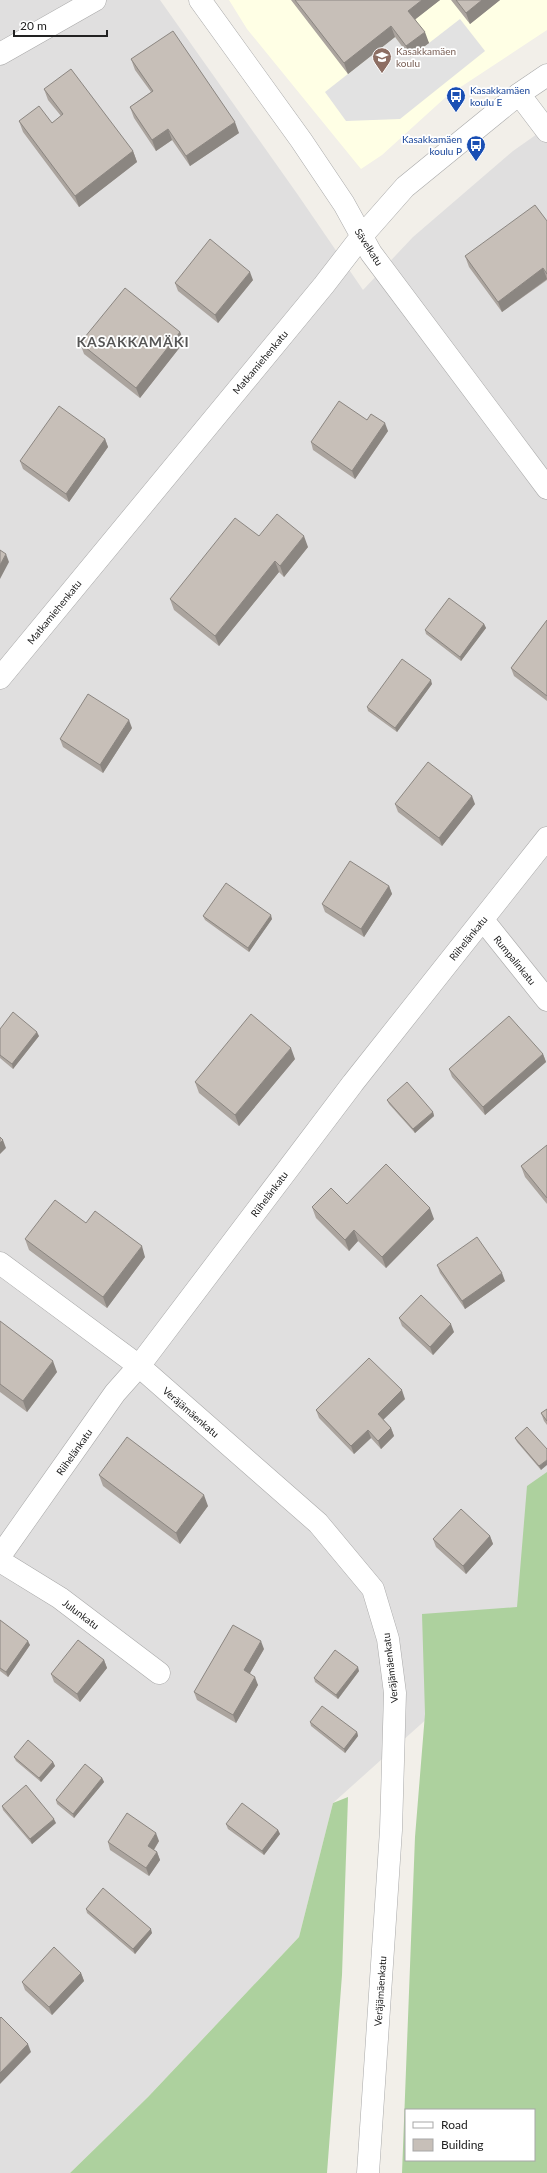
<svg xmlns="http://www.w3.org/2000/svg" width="547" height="2173" viewBox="0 0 547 2173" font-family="Lato,sans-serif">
	<rect width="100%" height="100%" fill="#f2efe9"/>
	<path fill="#e0dfdf" d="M 0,0 L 160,0 L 298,195 L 363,290 L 413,237 L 513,151 L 547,127 L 547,1611 L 333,1803 L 299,1937 L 148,2097 L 70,2173 L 0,2173 Z"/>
	<path fill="#ffffe5" d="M 229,0 L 547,0 L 547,30 L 447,96 L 382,155 L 361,169 L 247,29 Z"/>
	<path fill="#add19e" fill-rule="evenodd" d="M 547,1472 L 547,2173 L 402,2173 L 415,1837 L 425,1714 L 422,1614 L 517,1607 L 527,1486 ZM 406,2110 L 534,2110 L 534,2160 L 406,2160 Z
		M 348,1797 L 342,1975 L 327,2173 L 70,2173 L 148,2097 L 299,1937 L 333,1803 Z"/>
	<path fill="#e2e2e2" d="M 460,19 L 485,51 L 400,119 L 346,121 L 325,92 L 395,37 L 411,57 Z"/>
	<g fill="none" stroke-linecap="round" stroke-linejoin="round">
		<g stroke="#a9a9a9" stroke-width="23">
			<path id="minor" d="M 200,0 L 301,140 L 344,204 L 371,253 L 547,488
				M 0,54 L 95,0
				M 519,94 L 547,131
				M 0,678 L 324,285 L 361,237 L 405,187 L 519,94 L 547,75
				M 483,920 L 547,1000
				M 0,1263 L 139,1366 L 318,1523 L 373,1589 L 388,1639 L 395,1693 L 391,1830 L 368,2173
				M 0,1556 L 115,1393 L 139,1366 L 353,1083 L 547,838
				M 0,1561 L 60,1598 L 159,1673"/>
		</g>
		<use href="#minor" stroke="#fff" stroke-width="22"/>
	</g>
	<path fill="#aba49e" d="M 291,0 L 440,0 L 415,19 L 429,43 L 410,57 L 395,37 L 348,74 Z
		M 451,0 L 500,0 L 470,24 Z
		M 131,59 L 239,133 L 190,166 L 172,140 L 156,151 L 134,118 L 130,107 L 151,92 L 135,70 Z
		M 44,89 L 133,151 L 137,162 L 79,207 L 23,132 L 19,121 L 52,123 L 61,116 L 48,100 Z
		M 547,221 L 547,280 L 502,312 L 469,267 L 465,256 Z
		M 253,280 L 218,323 L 178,291 L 175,283 Z
		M 180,332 L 184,342 L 140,398 L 84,354 L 80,343 Z
		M 367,420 L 388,431 L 355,479 L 313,450 L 311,442 Z
		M 105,439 L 108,447 L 69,502 L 23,469 L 20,461 Z
		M 259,536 L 308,547 L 284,577 L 279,572 L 219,646 L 174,610 L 170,599 Z
		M 547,620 L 547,701 L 514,676 L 511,668 Z
		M 484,624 L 486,628 L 461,661 L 426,634 L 425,630 Z
		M 432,684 L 397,732 L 368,711 L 367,707 Z
		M 132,728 L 103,773 L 63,747 L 60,739 Z
		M 395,804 L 475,804 L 442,846 L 398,812 Z
		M 389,886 L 392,894 L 364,937 L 325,912 L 322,904 Z
		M 203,916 L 272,919 L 249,952 L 205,920 Z
		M 0,1029 L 39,1036 L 13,1069 L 0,1058 Z
		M 543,1054 L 546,1062 L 485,1115 L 452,1077 L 449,1069 Z
		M 295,1059 L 239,1126 L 199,1093 L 195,1082 Z
		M 387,1100 L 433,1112 L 434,1116 L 415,1133 L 389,1104 Z
		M 547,1145 L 547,1204 L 525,1177 L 521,1166 Z
		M 347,1204 L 434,1219 L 386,1268 L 358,1241 L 349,1251 L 316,1218 L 312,1207 Z
		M 86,1223 L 145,1257 L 107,1308 L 29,1250 L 25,1239 Z
		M 437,1265 L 505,1281 L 465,1309 L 440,1273 Z
		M 399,1318 L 454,1332 L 433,1355 L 402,1326 Z
		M 0,1321 L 57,1372 L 27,1412 L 0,1392 Z
		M 405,1399 L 383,1419 L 391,1428 L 394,1436 L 381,1449 L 371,1438 L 354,1454 L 319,1418 L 316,1410 Z
		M 547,1409 L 547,1425 L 544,1421 L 541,1413 Z
		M 527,1427 L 541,1470 L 517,1442 L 515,1438 Z
		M 99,1475 L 208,1506 L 180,1544 L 103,1486 Z
		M 490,1536 L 493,1544 L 466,1574 L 436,1547 L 433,1539 Z
		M 0,1620 L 30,1645 L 8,1677 L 0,1671 Z
		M 264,1649 L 250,1673 L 258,1685 L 236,1723 L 197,1700 L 194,1692 Z
		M 104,1660 L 107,1668 L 80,1702 L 54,1682 L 51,1674 Z
		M 359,1671 L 338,1699 L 315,1682 L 314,1678 Z
		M 310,1722 L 357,1732 L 358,1736 L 345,1753 L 311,1726 Z
		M 14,1757 L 53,1762 L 55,1766 L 41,1782 L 16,1761 Z
		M 102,1778 L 104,1782 L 74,1818 L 57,1804 L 56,1800 Z
		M 2,1806 L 56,1823 L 32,1844 L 3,1810 Z
		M 226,1824 L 278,1830 L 280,1834 L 264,1855 L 228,1829 Z
		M 159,1841 L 154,1850 L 157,1852 L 160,1860 L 149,1876 L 110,1850 L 108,1842 Z
		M 86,1909 L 152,1933 L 135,1954 L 87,1913 Z
		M 81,1973 L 84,1981 L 52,2015 L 25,1990 L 22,1982 Z"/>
	<path fill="#8b8681" d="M 422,0 L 440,0 L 412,22 L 408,11 Z
		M 482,0 L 500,0 L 470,24 L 466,13 Z
		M 391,26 L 395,37 L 348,74 L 344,63 Z
		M 425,32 L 429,43 L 410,57 L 406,46 Z
		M 235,122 L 239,133 L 190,166 L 186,156 Z
		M 168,129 L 172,140 L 156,151 L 152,140 Z
		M 133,151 L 137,162 L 79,207 L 75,196 Z
		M 543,268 L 547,279 L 502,312 L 498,302 Z
		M 250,272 L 253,280 L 218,323 L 215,315 Z
		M 180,332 L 184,342 L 140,398 L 136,388 Z
		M 385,423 L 388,431 L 355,479 L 352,471 Z
		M 105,439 L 108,447 L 69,502 L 66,494 Z
		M 304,536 L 308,547 L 284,577 L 280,566 Z
		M 6,554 L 9,562 L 0,579 L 0,565 Z
		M 275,561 L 279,572 L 219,646 L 215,636 Z
		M 484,624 L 486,628 L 461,661 L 460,657 Z
		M 431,680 L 432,684 L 397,732 L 395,728 Z
		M 129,720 L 132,728 L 103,773 L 100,765 Z
		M 472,796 L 475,804 L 442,846 L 439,838 Z
		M 389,886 L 392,894 L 364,937 L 361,929 Z
		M 271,915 L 272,919 L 249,952 L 248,948 Z
		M 37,1032 L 39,1036 L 13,1069 L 12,1064 Z
		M 291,1048 L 295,1059 L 239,1126 L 235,1115 Z
		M 543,1054 L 546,1062 L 485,1115 L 483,1107 Z
		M 433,1112 L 434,1116 L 415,1133 L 413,1129 Z
		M 3,1140 L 6,1148 L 0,1154 L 0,1143 Z
		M 430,1208 L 434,1219 L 386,1268 L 382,1257 Z
		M 354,1230 L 358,1241 L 349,1251 L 345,1240 Z
		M 142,1246 L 145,1257 L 107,1308 L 103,1297 Z
		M 502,1273 L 505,1281 L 465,1309 L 462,1301 Z
		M 451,1324 L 454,1332 L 433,1355 L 430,1347 Z
		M 53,1361 L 57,1372 L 27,1412 L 23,1401 Z
		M 402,1390 L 405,1399 L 381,1422 L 378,1414 Z
		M 391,1428 L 394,1436 L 381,1449 L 378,1441 Z
		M 368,1430 L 371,1438 L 354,1454 L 351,1446 Z
		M 547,1460 L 547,1465 L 541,1470 L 539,1466 Z
		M 204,1495 L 208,1506 L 180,1544 L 176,1533 Z
		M 490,1536 L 493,1544 L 466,1574 L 463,1566 Z
		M 28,1641 L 30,1645 L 8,1677 L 6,1672 Z
		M 261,1641 L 264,1649 L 247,1678 L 244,1670 Z
		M 104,1660 L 107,1668 L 80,1702 L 77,1694 Z
		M 358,1667 L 359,1671 L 338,1699 L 336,1695 Z
		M 255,1677 L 258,1685 L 236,1723 L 233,1715 Z
		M 357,1732 L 358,1736 L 345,1753 L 344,1749 Z
		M 53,1762 L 55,1766 L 41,1782 L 39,1778 Z
		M 102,1778 L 104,1782 L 74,1818 L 73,1814 Z
		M 54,1819 L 56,1823 L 32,1844 L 30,1839 Z
		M 278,1830 L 280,1834 L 264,1855 L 262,1851 Z
		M 156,1833 L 159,1841 L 151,1854 L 148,1846 Z
		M 157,1852 L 160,1860 L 149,1876 L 146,1868 Z
		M 151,1929 L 152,1933 L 135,1954 L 133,1949 Z
		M 81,1973 L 84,1981 L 52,2015 L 49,2007 Z
		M 28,2044 L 31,2052 L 0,2084 L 0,2073 Z"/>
	<path fill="#c7bfb8" stroke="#8b8681" d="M 295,0 L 422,0 L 408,11 L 425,32 L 406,46 L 391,26 L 344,63 Z
		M 456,0 L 482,0 L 466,13 Z
		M 173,31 L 235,122 L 186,156 L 168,129 L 152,140 L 130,107 L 153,91 L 131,59 Z
		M 71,69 L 133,151 L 75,196 L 19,121 L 39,106 L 52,123 L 63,114 L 44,89 Z
		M 535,205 L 547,221 L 547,274 L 543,268 L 498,302 L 465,256 Z
		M 210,239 L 250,272 L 215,315 L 175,283 Z
		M 125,288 L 180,332 L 136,388 L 80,343 Z
		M 339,401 L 367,420 L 371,414 L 385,423 L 352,471 L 311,442 Z
		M 59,406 L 105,439 L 66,494 L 20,461 Z
		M 277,514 L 304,536 L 280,566 L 275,561 L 215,636 L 170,599 L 235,518 L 259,536 Z
		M 0,550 L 6,554 L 0,565 Z
		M 449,598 L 484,624 L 460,657 L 425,630 Z
		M 547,620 L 547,696 L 511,668 Z
		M 402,659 L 431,680 L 395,728 L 367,707 Z
		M 88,694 L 129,720 L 100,765 L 60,739 Z
		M 428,762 L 472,796 L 439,838 L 395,804 Z
		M 350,861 L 389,886 L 361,929 L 322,904 Z
		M 226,883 L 271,915 L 248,948 L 203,916 Z
		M 13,1012 L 37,1032 L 12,1064 L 0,1055 L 0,1029 Z
		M 251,1014 L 291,1048 L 235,1115 L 195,1082 Z
		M 509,1016 L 543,1054 L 483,1107 L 449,1069 Z
		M 407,1082 L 433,1112 L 413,1129 L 387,1100 Z
		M 0,1137 L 3,1140 L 0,1143 Z
		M 547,1145 L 547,1198 L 521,1166 Z
		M 386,1164 L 430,1208 L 382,1257 L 354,1230 L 345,1240 L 312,1207 L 331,1188 L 347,1204 Z
		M 55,1200 L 86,1223 L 95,1211 L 142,1246 L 103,1297 L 25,1239 Z
		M 477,1237 L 502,1273 L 462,1301 L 437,1265 Z
		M 421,1295 L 451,1324 L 430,1347 L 399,1318 Z
		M 0,1321 L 53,1361 L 23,1401 L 0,1384 Z
		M 369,1358 L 402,1390 L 378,1414 L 391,1428 L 378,1441 L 368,1430 L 351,1446 L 316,1410 Z
		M 547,1409 L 547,1421 L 541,1413 Z
		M 527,1427 L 547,1449 L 547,1460 L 539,1466 L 515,1438 Z
		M 127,1437 L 204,1495 L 176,1533 L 99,1475 Z
		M 461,1509 L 490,1536 L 463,1566 L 433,1539 Z
		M 0,1620 L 28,1641 L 6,1672 L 0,1668 Z
		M 233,1625 L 261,1641 L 244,1670 L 255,1677 L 233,1715 L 194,1692 Z
		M 78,1640 L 104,1660 L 77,1694 L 51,1674 Z
		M 335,1650 L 358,1667 L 336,1695 L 314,1678 Z
		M 322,1706 L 357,1732 L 344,1749 L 310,1722 Z
		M 28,1740 L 53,1762 L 39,1778 L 14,1757 Z
		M 85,1764 L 102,1778 L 73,1814 L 56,1800 Z
		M 26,1785 L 54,1819 L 30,1839 L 2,1806 Z
		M 242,1803 L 278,1830 L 262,1851 L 226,1824 Z
		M 127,1813 L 156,1833 L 148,1846 L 157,1852 L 146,1868 L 108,1842 Z
		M 103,1888 L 151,1929 L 133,1949 L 86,1909 Z
		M 54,1947 L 81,1973 L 49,2007 L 22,1982 Z
		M 1,2017 L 28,2044 L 0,2073 L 0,2018 Z"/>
	<defs>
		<g id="school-pin" transform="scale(1)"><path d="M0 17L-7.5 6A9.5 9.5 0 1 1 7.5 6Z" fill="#8d6e63" stroke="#fff"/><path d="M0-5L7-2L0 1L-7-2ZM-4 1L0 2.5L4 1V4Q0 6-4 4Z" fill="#fff"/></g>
		<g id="bus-pin" transform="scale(1)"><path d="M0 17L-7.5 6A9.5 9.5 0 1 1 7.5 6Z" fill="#1a4fb4" stroke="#fff"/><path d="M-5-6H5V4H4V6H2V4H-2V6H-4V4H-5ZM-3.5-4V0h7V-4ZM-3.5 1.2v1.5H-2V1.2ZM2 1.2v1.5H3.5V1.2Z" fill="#fff"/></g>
	</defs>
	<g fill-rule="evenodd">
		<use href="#school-pin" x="382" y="57"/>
		<use href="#bus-pin" x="456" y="96"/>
		<use href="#bus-pin" x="476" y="145"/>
	</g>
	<g text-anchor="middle" stroke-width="3.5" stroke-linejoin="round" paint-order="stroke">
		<g font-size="10" fill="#785e54" stroke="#fff" text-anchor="start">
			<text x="396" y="55">Kasakkamäen<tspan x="396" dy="12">koulu</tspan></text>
		</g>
		<g font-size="10" fill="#164399" stroke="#fff" text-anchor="start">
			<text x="470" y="94">Kasakkamäen<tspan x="470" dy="12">koulu E</tspan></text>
			<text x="462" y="143" text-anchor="end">Kasakkamäen<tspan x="462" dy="12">koulu P</tspan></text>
		</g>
		<g font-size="10" fill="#222" stroke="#fff">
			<text transform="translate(369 247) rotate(57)" y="4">Sävelkatu</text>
			<text transform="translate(260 362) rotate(-50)" y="4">Matkamiehenkatu</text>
			<text transform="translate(54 612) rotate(-51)" y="4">Matkamiehenkatu</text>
			<text transform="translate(468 938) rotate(-51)" y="4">Riihelänkatu</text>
			<text transform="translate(515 960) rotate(51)" y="4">Rumpalinkatu</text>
			<text transform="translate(269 1194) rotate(-53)" y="4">Riihelänkatu</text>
			<text transform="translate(191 1412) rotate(41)" y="4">Veräjämäenkatu</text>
			<text transform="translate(74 1452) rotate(-55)" y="4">Riihelänkatu</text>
			<text transform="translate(81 1614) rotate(37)" y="4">Julunkatu</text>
			<text transform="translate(390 1668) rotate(-97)" y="4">Veräjämäenkatu</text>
			<text transform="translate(380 1991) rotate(-86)" y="4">Veräjämäenkatu</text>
		</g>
		<g font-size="14" font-weight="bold" letter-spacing="1" fill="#555" stroke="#fff">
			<text x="133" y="347">KASAKKAMÄKI</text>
		</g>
	</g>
	<rect x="405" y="2109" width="130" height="52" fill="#ffffff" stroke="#a7a7a7"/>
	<rect x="413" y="2122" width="20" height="6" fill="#ffffff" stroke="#a7a7a7"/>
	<text x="441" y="2129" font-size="12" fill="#222222">Road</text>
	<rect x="413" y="2139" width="20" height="12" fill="#c7bfb8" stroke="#a7a7a7"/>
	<text x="441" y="2149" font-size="12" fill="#222222">Building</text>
	<path d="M14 30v6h93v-6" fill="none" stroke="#222222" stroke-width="2"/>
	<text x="20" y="30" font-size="12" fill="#222222" stroke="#ffffff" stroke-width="3" paint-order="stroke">20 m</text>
</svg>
